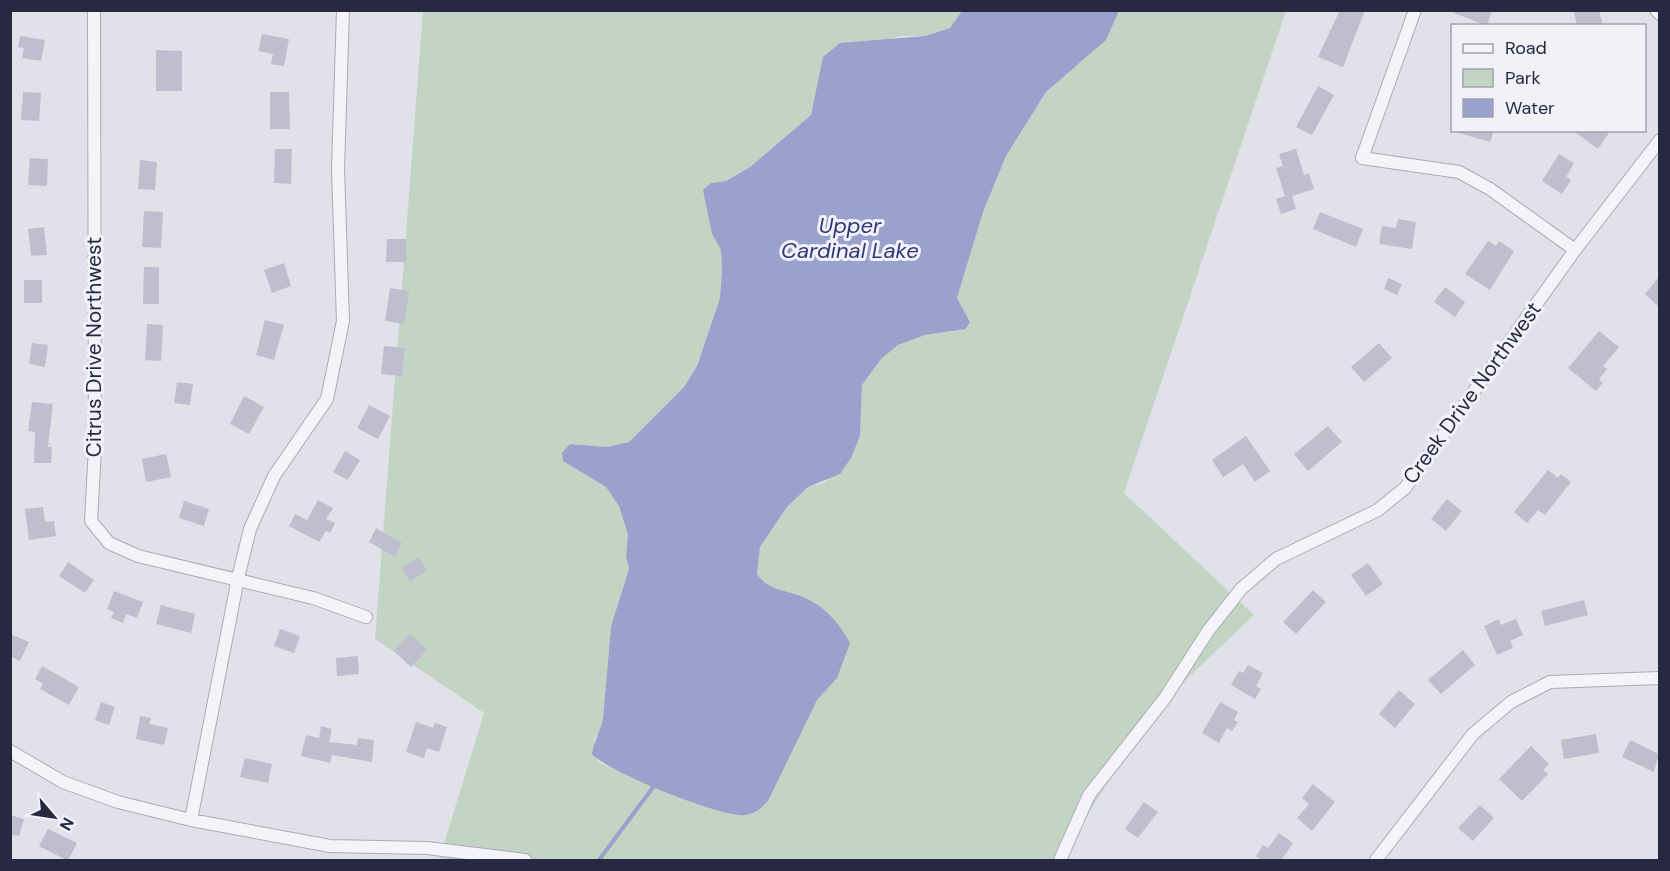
<svg xmlns="http://www.w3.org/2000/svg" width="1670" height="871" viewBox="0 0 1670 871" font-family="'DM Sans',sans-serif">
	<rect width="100%" height="100%" fill="#e1e1ea"/>
	<path fill="#c2d5c4" d="M 423,11 L 962,11 L 950,28 L 925,36 L 900,36 L 824,57 L 811,115 L 750,167 L 726,181 L 711,183 L 704,190 L 712,234 L 721,250 L 722,271 L 720,298 L 697,366 L 684,387 L 629,442 L 607,447 L 570,444 L 563,461 L 606,487 L 619,506 L 628,536 L 626,556 L 629,569 L 611,626 L 603,719 L 600,731 L 594,740 L 598,762 L 674,795 L 806,720 L 817,700 L 837,678 L 799,595 C 783,591 766,589 757,574 L 760,547 L 787,507 L 808,487 L 826,482 L 860,436 L 862,385 L 881,359 L 898,345 L 925,335 L 967,329 L 970,322 L 957,298 L 983,212 L 1006,156 L 1046,92 L 1106,40 L 1119,11 L 1286,11 L 1124,493 L 1254,615 L 1150,714 L 1070,843 L 1063,860 L 439,860 L 484,713 L 375,639 Z"/>
	<path fill="#9aa1cc" d="M 962,11 L 1119,11 L 1106,40 L 1046,92 L 1006,156 L 983,212 L 957,298 L 970,322 L 966,329 L 925,335 L 898,345 L 881,359 L 862,385 L 860,436 L 851,458 L 840,474 L 808,487 L 787,507 L 760,547 L 757,574 C 767,589 782,590 798,595 C 823,604 838,621 850,643 L 837,678 L 817,700 L 768,801 C 761,808 756,814 745,815 C 722,818 608,772 592,754 C 594,741 600,732 603,719 L 611,626 L 629,569 L 626,556 L 628,535 L 619,506 L 606,487 L 563,461 L 562,453 L 570,444 L 607,447 L 629,442 L 684,387 L 697,366 L 720,298 L 722,271 L 721,250 L 712,234 L 703,190 L 711,183 L 726,181 L 750,167 L 811,115 L 823,57 L 840,43 L 925,36 L 950,28 Z"/>
	<g fill="none" stroke-linecap="round" stroke-linejoin="round">
		<path stroke="#9aa1cc" stroke-width="4" d="M 599,860 L 654,786"/>
	</g>
	<path fill="#bebece" d="M 1340,10 L 1365,10 L 1343,67 L 1318,57 Z
		M 1447,10 L 1492,10 L 1487,26 Z
		M 1580,10 L 1599,10 L 1603,26 L 1577,26 L 1574,12 Z
		M 262,34 L 289,39 L 284,66 L 271,64 L 273,54 L 258,51 Z
		M 20,36 L 45,40 L 41,61 L 22,58 L 24,48 L 18,47 Z
		M 156,50 L 182,51 L 182,91 L 156,91 Z
		M 1318,86 L 1334,95 L 1312,135 L 1296,127 Z
		M 23,92 L 41,93 L 39,121 L 21,120 Z
		M 270,92 L 289,92 L 290,129 L 270,129 Z
		M 1459,130 L 1494,130 L 1490,142 L 1459,133 Z
		M 1572,130 L 1611,130 L 1598,149 Z
		M 275,149 L 292,149 L 291,184 L 274,183 Z
		M 1296,149 L 1304,175 L 1309,173 L 1314,189 L 1292,196 L 1296,209 L 1281,214 L 1276,199 L 1285,196 L 1276,168 L 1283,166 L 1279,154 Z
		M 1559,154 L 1574,163 L 1566,177 L 1571,180 L 1562,194 L 1542,181 Z
		M 30,158 L 48,159 L 47,186 L 28,185 Z
		M 140,160 L 157,162 L 155,190 L 138,189 Z
		M 144,211 L 163,212 L 161,248 L 142,247 Z
		M 1320,212 L 1363,229 L 1356,247 L 1313,229 Z
		M 1398,219 L 1416,222 L 1412,249 L 1379,244 L 1382,226 L 1396,228 Z
		M 44,227 L 47,255 L 31,256 L 28,229 Z
		M 387,239 L 406,239 L 406,262 L 386,262 Z
		M 1488,241 L 1496,246 L 1499,241 L 1514,251 L 1490,290 L 1465,274 Z
		M 284,263 L 291,286 L 272,293 L 264,270 Z
		M 144,267 L 159,267 L 159,304 L 143,304 Z
		M 1659,277 L 1659,307 L 1645,294 Z
		M 1388,278 L 1402,284 L 1397,295 L 1384,289 Z
		M 24,280 L 42,280 L 42,303 L 24,303 Z
		M 1445,287 L 1465,302 L 1455,317 L 1434,302 Z
		M 390,288 L 409,291 L 404,324 L 385,321 Z
		M 265,320 L 284,325 L 274,360 L 256,355 Z
		M 147,324 L 163,325 L 161,361 L 145,360 Z
		M 1599,331 L 1619,347 L 1603,366 L 1607,369 L 1599,379 L 1603,383 L 1596,391 L 1568,368 Z
		M 32,343 L 48,345 L 45,367 L 29,364 Z
		M 1379,343 L 1392,358 L 1364,382 L 1351,367 Z
		M 384,346 L 405,348 L 402,376 L 381,374 Z
		M 177,382 L 193,384 L 190,405 L 174,403 Z
		M 244,396 L 264,407 L 249,434 L 230,424 Z
		M 32,402 L 53,404 L 48,447 L 52,447 L 51,463 L 34,463 L 35,432 L 28,431 Z
		M 369,405 L 390,416 L 378,439 L 357,428 Z
		M 1328,426 L 1342,442 L 1308,471 L 1294,454 Z
		M 1246,436 L 1270,471 L 1255,482 L 1243,464 L 1223,477 L 1212,460 Z
		M 345,451 L 360,460 L 348,480 L 333,472 Z
		M 166,454 L 171,477 L 146,482 L 142,459 Z
		M 1548,470 L 1558,478 L 1561,474 L 1571,482 L 1545,515 L 1538,510 L 1527,523 L 1514,512 Z
		M 1447,499 L 1462,511 L 1446,531 L 1431,519 Z
		M 318,500 L 333,508 L 326,519 L 335,523 L 330,533 L 326,531 L 319,542 L 289,526 L 295,514 L 307,520 Z
		M 184,501 L 209,509 L 204,526 L 179,518 Z
		M 43,507 L 45,522 L 54,521 L 56,536 L 29,540 L 25,509 Z
		M 376,528 L 402,543 L 395,557 L 369,542 Z
		M 419,557 L 427,571 L 410,581 L 402,568 Z
		M 68,562 L 94,580 L 85,593 L 59,576 Z
		M 1368,563 L 1383,584 L 1366,596 L 1351,575 Z
		M 1313,590 L 1326,602 L 1296,634 L 1283,622 Z
		M 114,591 L 143,602 L 137,618 L 126,614 L 123,623 L 111,618 L 114,612 L 107,609 Z
		M 1584,600 L 1588,615 L 1545,626 L 1541,611 Z
		M 161,605 L 195,614 L 191,633 L 156,624 Z
		M 1499,619 L 1501,625 L 1516,619 L 1523,635 L 1510,641 L 1513,648 L 1497,655 L 1484,626 Z
		M 280,629 L 300,636 L 294,653 L 274,646 Z
		M 10,634 L 29,642 L 20,661 L 10,656 Z
		M 410,634 L 427,650 L 411,667 L 394,651 Z
		M 1463,650 L 1475,665 L 1441,694 L 1428,680 Z
		M 358,656 L 359,674 L 337,676 L 336,658 Z
		M 1248,665 L 1263,673 L 1256,686 L 1261,689 L 1255,699 L 1231,685 L 1239,671 L 1243,673 Z
		M 42,666 L 79,687 L 69,705 L 40,689 L 43,684 L 35,679 Z
		M 1399,690 L 1415,704 L 1395,728 L 1379,714 Z
		M 101,702 L 115,707 L 109,725 L 95,720 Z
		M 1220,702 L 1238,712 L 1234,720 L 1238,722 L 1232,731 L 1227,728 L 1219,743 L 1202,733 Z
		M 140,716 L 151,718 L 149,724 L 168,728 L 164,745 L 136,739 Z
		M 416,722 L 433,728 L 435,723 L 447,727 L 439,752 L 427,748 L 424,758 L 406,752 Z
		M 321,726 L 332,729 L 329,742 L 357,745 L 358,738 L 374,740 L 372,762 L 332,755 L 330,763 L 301,756 L 306,735 L 319,738 Z
		M 1596,734 L 1599,753 L 1564,759 L 1561,740 Z
		M 1630,740 L 1659,754 L 1654,772 L 1622,757 Z
		M 1531,746 L 1549,764 L 1543,770 L 1548,774 L 1522,801 L 1499,779 Z
		M 245,758 L 272,764 L 268,783 L 240,777 Z
		M 1313,784 L 1335,802 L 1312,831 L 1297,818 L 1309,804 L 1302,798 Z
		M 1144,802 L 1158,812 L 1138,838 L 1125,829 Z
		M 1480,805 L 1494,818 L 1473,841 L 1458,828 Z
		M 10,815 L 24,819 L 19,836 L 10,834 Z
		M 48,829 L 77,843 L 68,861 L 39,846 Z
		M 1279,833 L 1293,843 L 1281,861 L 1262,861 L 1256,856 L 1263,845 L 1268,848 Z"/>
	<g fill="none" stroke-linecap="round" stroke-linejoin="round">
		<g stroke="#aaaab8" stroke-width="14">
			<path id="minor" d="M 94,10 L 95,447 L 91,521 L 109,543 L 138,556 L 313,598 L 366,617
				M 1415,10 L 1362,158 L 1459,172 L 1490,189 L 1575,250
				M 1656,10 L 1660,14
				M 10,751 L 63,782 L 118,802 L 191,820 L 330,846 L 427,848 L 525,860
				M 191,820 L 238,578 L 250,529 L 274,476 L 327,399 L 343,321 L 338,169 L 343,10
				M 1060,860 L 1089,795 L 1165,698 L 1208,631 L 1241,589 L 1276,559 L 1378,510 L 1405,488 L 1575,250 L 1660,140
				M 1376,860 L 1473,734 L 1511,702 L 1550,682 L 1660,678"/>
		</g>
		<use href="#minor" stroke="#f4f4f8" stroke-width="12"/>
	</g>
	<g text-anchor="middle" stroke-width="6" stroke-linejoin="round" paint-order="stroke">
		<g font-size="21" fill="#282843" stroke="#f1f1f8">
			<text transform="translate(94 347) rotate(-90)" y="7">Citrus Drive Northwest</text>
			<text transform="translate(1472 393) rotate(-54)" y="7">Creek Drive Northwest</text>
		</g>
		<g font-size="22" font-style="italic" fill="#303779" stroke="#f1f1f8">
			<text x="850" y="233">Upper<tspan x="850" dy="25">Cardinal Lake</tspan></text>
		</g>
	</g>
	<rect width="1670" height="871" fill="none" stroke="#282843" stroke-width="24"/>
	<rect x="1451" y="24" width="195" height="108" fill="#f1f1f8" stroke="#a1a1b0" stroke-width="1.5"/>
	<rect x="1463" y="44" width="30" height="9" fill="#f4f4f8" stroke="#a1a1b0" stroke-width="1.5"/>
	<text x="1505" y="54" font-size="18" fill="#282843">Road</text>
	<rect x="1463" y="69" width="30" height="18" fill="#c2d5c4" stroke="#a1a1b0" stroke-width="1.5"/>
	<text x="1505" y="84" font-size="18" fill="#282843">Park</text>
	<rect x="1463" y="99" width="30" height="18" fill="#9aa1cc" stroke="#a1a1b0" stroke-width="1.5"/>
	<text x="1505" y="114" font-size="18" fill="#282843">Water</text>
	<g transform="translate(54 817) rotate(119)" stroke="#f1f1f8" stroke-width="4.5" paint-order="stroke">
	<path d="M0-4.5L10 22L0 15L-10 22Z" fill="#282843"/>
	<text y="-9" font-size="16" font-weight="bold" text-anchor="middle" fill="#282843">N</text>
	</g>
</svg>
